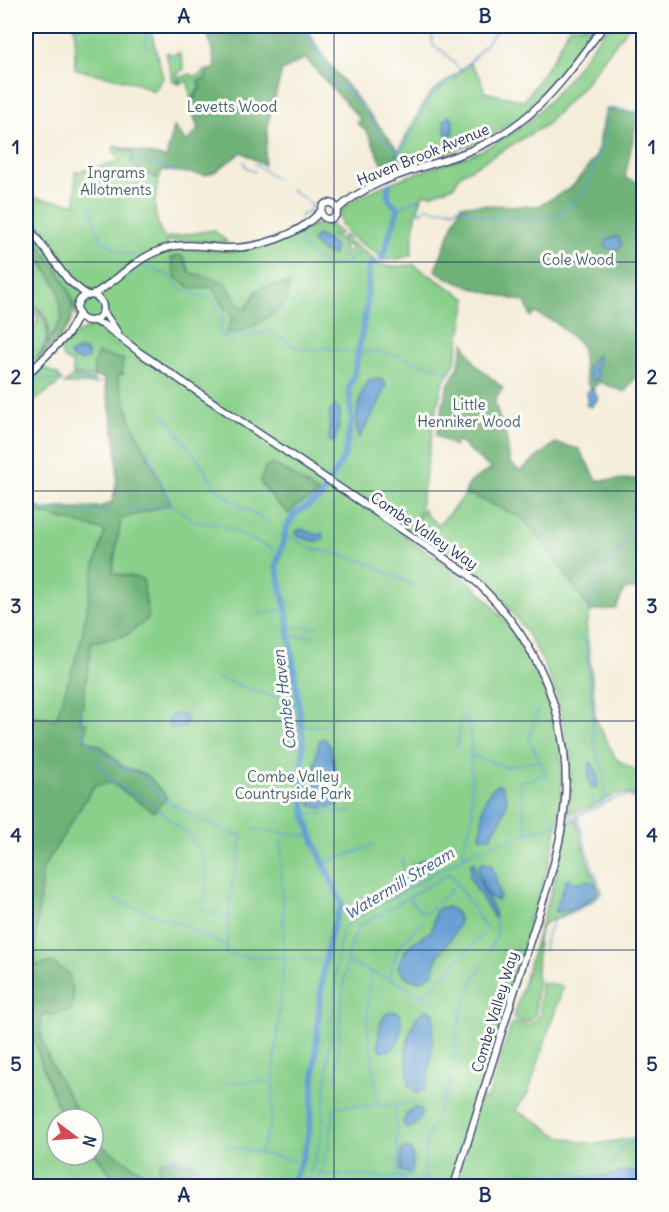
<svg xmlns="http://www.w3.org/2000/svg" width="669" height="1212" viewBox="0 0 669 1212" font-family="Delius,sans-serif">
	<rect width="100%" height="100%" fill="#fdfcf7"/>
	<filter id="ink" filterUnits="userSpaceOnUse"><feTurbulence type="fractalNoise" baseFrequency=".0167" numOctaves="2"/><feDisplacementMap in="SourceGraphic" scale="12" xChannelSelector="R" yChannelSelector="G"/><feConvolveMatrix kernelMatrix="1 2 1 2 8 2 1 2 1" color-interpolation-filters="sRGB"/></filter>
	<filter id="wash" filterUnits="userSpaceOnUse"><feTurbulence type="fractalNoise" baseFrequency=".008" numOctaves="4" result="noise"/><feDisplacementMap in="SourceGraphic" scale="24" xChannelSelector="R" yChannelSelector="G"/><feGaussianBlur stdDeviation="1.35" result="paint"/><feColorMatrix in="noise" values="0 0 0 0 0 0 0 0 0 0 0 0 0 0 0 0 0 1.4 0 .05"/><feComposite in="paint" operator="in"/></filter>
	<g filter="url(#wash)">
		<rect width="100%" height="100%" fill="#f4edd9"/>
		<path fill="#f6d2c3" d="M 26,242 L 38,255 L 62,319 L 38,359 L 26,370 Z"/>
		<path fill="#89d08b" stroke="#528074" stroke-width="1.5" fill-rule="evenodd" d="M 73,26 L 150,26 L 163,78 L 154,91 L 133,82 L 75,69 L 75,30 Z
			M 570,26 L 598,26 L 538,102 L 510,124 L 490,136 L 484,127 L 480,135 L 486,134 L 488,138 L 391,173 L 389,165 L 394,163 C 398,152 425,97 433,91 C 445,82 458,75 469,62 L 481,78 L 484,92 L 524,101 L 554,57 Z
			M 608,26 L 629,26 L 584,85 L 546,125 L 460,175 L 454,186 L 433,194 L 423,194 L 416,215 L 411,255 L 395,260 L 383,260 C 372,244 340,240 340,216 C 339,194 451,163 470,155 C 538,129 566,81 608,26 Z
			M 169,52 L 170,55 L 180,53 L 184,69 L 177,74 L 179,78 L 177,83 L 173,81 L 166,53 Z
			M 209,70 L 192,100 L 191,100 L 188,81 L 178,84 L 181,77 L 191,74 L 192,77 L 203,74 L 203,71 Z
			M 115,146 L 120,147 L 120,150 L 133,153 L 145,173 L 159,179 C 153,201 153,218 164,238 L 214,230 L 227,242 L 171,241 L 166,243 L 168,251 C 186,246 206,251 224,251 C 240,250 259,245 274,242 C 296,237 322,209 340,233 L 338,235 L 333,234 L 332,236 L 338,238 L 345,248 L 343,250 L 345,253 L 352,248 L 350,245 L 347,246 L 341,238 L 344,235 L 349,241 L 373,258 L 371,262 L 390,267 L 414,265 L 467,299 L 455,363 L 443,382 L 436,410 L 419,514 L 405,537 C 435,557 468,577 491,604 C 535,655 567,729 561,797 C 558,838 545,878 533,917 L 529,918 L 528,920 L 531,923 L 478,1095 L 487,1100 L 512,1023 L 529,1025 L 536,1021 L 540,1012 L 541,982 L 563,987 L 528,1093 L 515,1111 C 529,1116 540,1123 552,1132 C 561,1138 577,1141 588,1143 C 605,1147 626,1134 643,1141 L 643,1186 L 26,1186 L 26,501 L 42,509 L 101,507 L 112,502 C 127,461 107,396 98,354 L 94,364 L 94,377 L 73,374 L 72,363 C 46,354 74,332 90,328 L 76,315 L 72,298 L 26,222 L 37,212 L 36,198 L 76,204 L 75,172 L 120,162 L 113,149 ZM 187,263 L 190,273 C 215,279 229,277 237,305 L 246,309 L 257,290 L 261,321 L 241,332 L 226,334 L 233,316 L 225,309 L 212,287 L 193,289 ZM 57,1119 L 93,1119 L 93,1155 L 57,1155 Z
			M 34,251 L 58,288 L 62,319 L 46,344 C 53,323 44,309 26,300 L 26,269 L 29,269 Z
			M 26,302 C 58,319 49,350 26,370 L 26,340 L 28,336 L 26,334 L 29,334 L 39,320 L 37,319 L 38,316 L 26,307 Z
			M 42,367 L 58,375 L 62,381 L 26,407 L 26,382 Z
			M 73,376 L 94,380 L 95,384 L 64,384 Z
			M 471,494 L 523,518 L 543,541 L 591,611 L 586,625 L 594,698 L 595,718 L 616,759 L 636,771 L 643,772 L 643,795 L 637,797 L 628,794 L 615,794 L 593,806 L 568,815 L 570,789 L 574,786 L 574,783 L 571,782 L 570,778 C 567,714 551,663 512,612 C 501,597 489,582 475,571 C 456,556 434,544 414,530 L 423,509 L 427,516 L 439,525 L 465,495 Z
			M 576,819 L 586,858 L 600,892 L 590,902 L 543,924 L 538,939 L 536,1011 C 533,1024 524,1023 513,1019 L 556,875 L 567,822 Z"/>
		<path fill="#6eb277" stroke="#44706a" stroke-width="1.5" d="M 206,26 L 306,26 L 319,51 L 398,150 L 394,163 L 389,165 L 382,163 L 368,133 L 357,123 L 361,120 L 305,58 L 282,71 L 269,118 L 264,165 L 242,152 L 216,171 L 206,175 L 162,170 L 159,179 L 145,173 L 131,163 L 133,153 L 120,150 L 120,147 L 166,158 L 174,127 L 186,142 L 198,130 L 191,105 L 201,86 L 197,81 L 200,79 L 204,80 L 209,70 L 216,68 Z
			M 606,109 L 638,114 L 625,178 L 643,184 L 644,365 L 625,392 L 600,382 L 591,389 L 586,381 L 581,345 L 555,322 L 535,313 L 531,317 L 525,302 C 497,294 458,288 435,270 L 461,205 L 539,206 L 572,187 L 596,157 Z
			M 34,216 L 65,261 L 62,265 L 27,221 Z
			M 26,228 C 42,250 82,291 71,320 C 65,336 50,348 38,359 L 62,319 L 58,288 L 38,255 L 26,242 Z
			M 179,255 L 184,258 L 190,273 C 215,279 229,277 237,305 L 246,309 C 259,286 261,284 288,285 L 287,302 C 269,318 250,331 226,335 L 233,316 L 225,309 L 212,287 L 193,289 L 175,278 L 171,258 Z
			M 464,343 L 476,365 L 503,388 L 495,399 L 495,405 L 506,435 L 510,463 L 520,471 L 555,443 L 579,449 L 597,480 L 640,479 L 643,475 L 643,588 L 624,590 L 616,609 L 591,611 L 543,542 L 523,518 L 471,495 L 465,495 C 467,480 479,476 491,469 L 457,440 L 454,446 L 436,435 L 448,385 L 458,368 Z
			M 98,353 L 124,360 L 122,366 L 123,374 L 117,376 L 132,423 L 171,504 L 121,519 L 112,573 L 143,579 L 148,619 L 125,636 L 92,642 L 80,722 L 87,723 L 85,739 L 102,747 L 123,767 L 147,775 L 167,797 L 154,812 L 111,783 L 94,786 L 43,868 L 35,946 L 35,966 L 52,962 L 69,974 L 73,992 L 72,1009 L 55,1015 L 43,1014 C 42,1018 40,1024 40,1028 C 41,1051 70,1100 83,1119 L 66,1119 L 60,1112 L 46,1077 L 26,1015 L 26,710 L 28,715 L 56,719 L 81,642 L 95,565 L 105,531 L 26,509 L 26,501 L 42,509 L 101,507 L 112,502 C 125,465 111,415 104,378 L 94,377 L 94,364 Z
			M 271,463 L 285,470 L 320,494 L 296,506 L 289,514 L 275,501 L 260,482 L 265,467 Z
			M 93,1133 L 102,1146 L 155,1180 L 161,1161 L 174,1160 L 206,1170 L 196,1186 L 120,1186 L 93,1151 Z"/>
		<path fill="#659fd4" stroke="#406799" stroke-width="1.5" d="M 449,116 L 453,118 L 453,134 L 449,136 L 446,135 L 444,121 Z
			M 318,235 L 334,245 L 335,249 L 333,255 L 321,251 L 313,243 L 313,239 Z
			M 614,237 L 618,237 L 622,244 L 619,248 L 615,250 L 605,247 L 606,240 Z
			M 78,350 L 83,350 L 88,353 L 87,359 L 81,361 L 71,358 L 70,354 Z
			M 597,354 L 598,365 L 593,369 L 598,372 L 598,379 L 592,381 L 587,368 Z
			M 370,379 L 383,380 L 386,385 L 377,407 L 359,438 C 353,423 359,391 370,379 Z
			M 593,388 L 598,399 L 591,407 L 586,405 L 588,399 L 586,392 Z
			M 335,406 L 340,410 L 339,425 L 334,443 L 329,440 L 330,411 Z
			M 300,529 L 318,535 L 322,533 L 324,539 C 317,544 304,538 297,535 L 296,532 Z
			M 177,714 L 185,716 L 187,720 L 184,728 L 171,728 L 168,724 L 171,716 Z
			M 322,738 L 326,740 L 330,746 L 340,790 L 339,805 L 321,808 L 312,806 L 308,791 L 309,778 L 314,768 L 319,741 Z
			M 590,762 C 597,767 599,779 597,787 L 594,788 L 591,787 L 588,778 Z
			M 497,785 L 502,786 L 507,800 L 502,818 L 490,837 L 480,837 C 484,818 479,797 497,785 Z
			M 425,859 L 437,860 L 437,864 L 421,874 L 411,866 Z
			M 474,861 L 476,874 L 494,911 L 495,919 L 470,878 L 471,863 Z
			M 482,862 L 492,865 L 500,896 L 497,901 C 484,898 481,880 478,868 Z
			M 567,879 L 570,879 L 574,883 L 587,880 L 594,883 L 597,891 C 588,904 570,911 554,912 Z
			M 447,907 C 476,917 444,945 437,958 C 434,963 435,967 434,972 C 421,986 408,982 398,968 C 405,942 414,944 432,930 L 435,912 L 440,908 Z
			M 426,1009 L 434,1012 L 432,1048 L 426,1089 L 417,1093 L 409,1086 L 406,1053 L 410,1032 L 416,1018 Z
			M 394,1011 L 400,1014 C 402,1024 401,1042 392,1049 L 383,1052 L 378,1046 C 379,1033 378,1013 394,1011 Z
			M 414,1108 L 420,1109 L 422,1112 C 418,1121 417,1128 406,1128 L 403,1122 L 409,1110 Z
			M 404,1148 L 410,1150 L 413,1154 L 412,1172 L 409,1174 L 401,1171 L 401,1151 Z
			M 641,1166 L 643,1166 L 643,1186 L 527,1186 L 533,1180 L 613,1175 L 623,1171 L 635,1172 Z"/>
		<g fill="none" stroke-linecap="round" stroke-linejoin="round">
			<path stroke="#659fd4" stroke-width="1.5" d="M 145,26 L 147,48
				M 304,26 L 316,52 L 336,86 L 346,89 L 350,95 L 362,105 L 383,139 L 398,151
				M 431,26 L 433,46 L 444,52 L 461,71
				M 135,158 L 171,169 L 178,169
				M 244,162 L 246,167 L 255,172
				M 255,164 L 277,179
				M 394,168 L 399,152 L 412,134 L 428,100 L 435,92 L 442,88 L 447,81 L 455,78 L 466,67 L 501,26
				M 290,189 L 312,204 L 309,212 L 301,215 L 300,218
				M 91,207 L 100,239 L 126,255 L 135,254
				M 398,208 L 420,198 L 418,210 L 420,212 L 423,212 L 425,207 L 437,210 L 450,209 L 452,211 L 459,207 L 484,217 L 494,216 L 514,219 L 533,218 L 554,216 L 574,203 L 575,199 C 594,184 588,177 597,160 C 602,152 604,144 605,134 C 607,122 601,120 610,108 L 635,112 L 644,107
				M 299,233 C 300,252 324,269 342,264 C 349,262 354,258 359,253 L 363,253
				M 340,255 L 349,260
				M 146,267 L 168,275 C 175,291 196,295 212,298 L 223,317 L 220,330 L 221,336 L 230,339 L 272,331 C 283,340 293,348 308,349 C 317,349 324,347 333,349
				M 337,350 L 358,353
				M 358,352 L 382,352 L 450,371
				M 454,374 L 458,378
				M 74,378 L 76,381 L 101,383
				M 26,385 C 40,375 47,383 61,380
				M 163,413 L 197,458 L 214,485 L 223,494 L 267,522
				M 26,505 C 53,513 82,513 110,511
				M 175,507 L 196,522 L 222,525 L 274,550
				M 125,509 L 172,505 L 146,448
				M 286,535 L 314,549 L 350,557 L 373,565 L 417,587
				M 589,610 L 596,582 L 604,573 L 604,562 L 610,561 L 611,556 L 616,556 L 616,550 L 624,551 L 624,543 L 630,527 L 636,525 L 638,518 L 643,520 L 644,515
				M 256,614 L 286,609
				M 290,627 L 317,627
				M 580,635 L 585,641 L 592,702 L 594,743 L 604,774 L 604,801
				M 290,636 L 316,636
				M 217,678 L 299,705
				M 78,726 L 83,719 L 81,707
				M 302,726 L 332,725
				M 80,730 C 95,751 116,769 142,775 L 160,797 L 220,830 L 243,836 L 231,890 L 226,955 L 320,960
				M 280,739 L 303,741
				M 457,747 L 461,717 L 463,717 L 470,724 L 471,754
				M 96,761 L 109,778 L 120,787 L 149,801 L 189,836 L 203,855 L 207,876 L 203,910 L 229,918
				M 593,807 L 593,796
				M 305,814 L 354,811
				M 566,820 L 598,807 L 612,799 L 629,796 L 637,799 L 644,797
				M 253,829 L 307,836
				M 527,832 L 520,782 L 546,775 L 529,738 L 538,710
				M 644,839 L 641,850 L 644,857
				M 466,855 L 462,850 L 472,819 L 471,755 L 506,767 L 539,761
				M 402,859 L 407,887
				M 324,863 L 375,845
				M 112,899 L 188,927 L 225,946
				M 410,899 L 421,912 L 427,913 L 452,889
				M 544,950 L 545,940 L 553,921 L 591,903 L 602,892 L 588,855 L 577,815
				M 488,953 L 497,935 L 495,919
				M 347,962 L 389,979 L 439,1003
				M 370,972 L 367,1021 L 378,1104
				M 389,978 L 398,948 L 423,921
				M 424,996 L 483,934
				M 454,1064 C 457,1022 462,1002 482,964
				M 336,1081 C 339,1047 341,950 360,926 L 450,873 L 486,928
				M 227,1082 L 271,1082
				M 395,1104 L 399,1177
				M 230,1146 L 294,1161
				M 260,1152 L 271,1122 L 273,1082 L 284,958 L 281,833
				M 298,1162 L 301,1163
				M 322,1175 L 414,1177
				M 420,1177 L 447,1185
				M 402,1178 L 403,1186
				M 180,1186 L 170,1156 L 215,1171 L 249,1186
				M 304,1186 L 310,1175 L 322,1133 L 336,970 L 340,942 L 344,927 L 354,919 L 472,852 L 559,823
				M 314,1186 C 327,1163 331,1134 334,1107 L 417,1103
				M 421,1186 L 426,1178 C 418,1144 440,1110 452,1079
				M 519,1186 L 522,1176 L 526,1174 L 572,1172 L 613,1167 L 621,1148 L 628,1143 L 644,1146"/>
			<path stroke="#659fd4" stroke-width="6" d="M 382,259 L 398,208 C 389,201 386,197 389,185
				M 281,550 L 287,526 L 295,514 L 321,497 L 344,457 L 352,420 L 349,387 L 354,376 L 367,305 L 369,267 L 375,262
				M 280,553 L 276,565 L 286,609
				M 287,615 L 303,739 L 302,777 L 305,814 L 312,837 L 342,904 L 336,918
				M 289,1186 C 310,1156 311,1115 314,1079 C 318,1027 319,973 334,923"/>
		</g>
	</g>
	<g filter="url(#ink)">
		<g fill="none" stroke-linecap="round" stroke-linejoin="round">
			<g stroke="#3c4c70" stroke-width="9">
				<path id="primary" d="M321 211a8 8 0 1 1 16 0a8 8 0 1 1-16 0Z
					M 337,210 C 373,176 425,169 469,151 C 535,124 563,80 604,26
					M 26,224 L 68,280 L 88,296
					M 92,295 C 120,280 135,256 170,247 C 187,243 207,247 224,248 C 258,249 298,236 321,211
					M77 308a13 13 0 1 1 26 0a13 13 0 1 1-26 0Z
					M 103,311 L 118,333
					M 94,321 L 104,325 L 139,352 L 242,422 L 468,574 C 541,640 578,728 562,826 C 554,875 535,922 521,970 C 498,1042 476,1114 454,1186
					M 26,376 L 68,334 L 79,314"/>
			</g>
			<use href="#primary" stroke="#fff" stroke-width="6"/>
		</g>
	</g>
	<path fill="none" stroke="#1b2f5e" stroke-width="1.5" stroke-opacity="0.55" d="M 334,26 L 334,1186M 26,262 L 644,262M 26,491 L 644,491M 26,721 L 644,721M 26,950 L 644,950"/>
	<g text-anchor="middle" stroke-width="6" stroke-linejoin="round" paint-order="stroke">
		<g font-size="15" fill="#3c5f6c" stroke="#fdfcf7">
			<text x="232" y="112">Levetts Wood</text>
			<text x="116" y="178">Ingrams<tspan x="116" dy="17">Allotments</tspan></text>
			<text x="578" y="265">Cole Wood</text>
			<text x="469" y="410">Little<tspan x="469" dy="17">Henniker Wood</tspan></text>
			<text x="293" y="782">Combe Valley<tspan x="293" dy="17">Countryside Park</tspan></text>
		</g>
		<g font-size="15" fill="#1b2f5e" stroke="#fdfcf7">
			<text transform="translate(423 155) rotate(-22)" y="5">Haven Brook Avenue</text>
			<text transform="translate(424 531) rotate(34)" y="5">Combe Valley Way</text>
			<text transform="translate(495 1012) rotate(-73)" y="5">Combe Valley Way</text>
		</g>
		<g font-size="16" font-style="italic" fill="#395c8d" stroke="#fdfcf7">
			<text transform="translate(284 700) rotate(-97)" y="6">Combe Haven</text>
			<text transform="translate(399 883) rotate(-31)" y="6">Watermill Stream</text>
		</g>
	</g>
	<rect width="669" height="1212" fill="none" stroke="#fdfcf7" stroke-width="66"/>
	<g transform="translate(75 1137) rotate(106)"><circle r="28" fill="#fdfcf7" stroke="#a3aaba" stroke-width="1.5"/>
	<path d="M0-4.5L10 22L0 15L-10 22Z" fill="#d1495b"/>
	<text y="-9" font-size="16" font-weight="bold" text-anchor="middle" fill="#1b2f5e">N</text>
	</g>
	<rect x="33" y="33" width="603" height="1146" fill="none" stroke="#1b2f5e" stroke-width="2"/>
	<g font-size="20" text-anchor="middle" font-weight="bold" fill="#1b2f5e">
		<text x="184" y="23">A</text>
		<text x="485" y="23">B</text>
		<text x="16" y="154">1</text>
		<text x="652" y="154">1</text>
		<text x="16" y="384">2</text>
		<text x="652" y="384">2</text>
		<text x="16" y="613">3</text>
		<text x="652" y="613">3</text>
		<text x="16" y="842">4</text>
		<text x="652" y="842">4</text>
		<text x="16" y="1071">5</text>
		<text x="652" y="1071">5</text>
		<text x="184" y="1202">A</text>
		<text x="485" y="1202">B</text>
	</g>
</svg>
